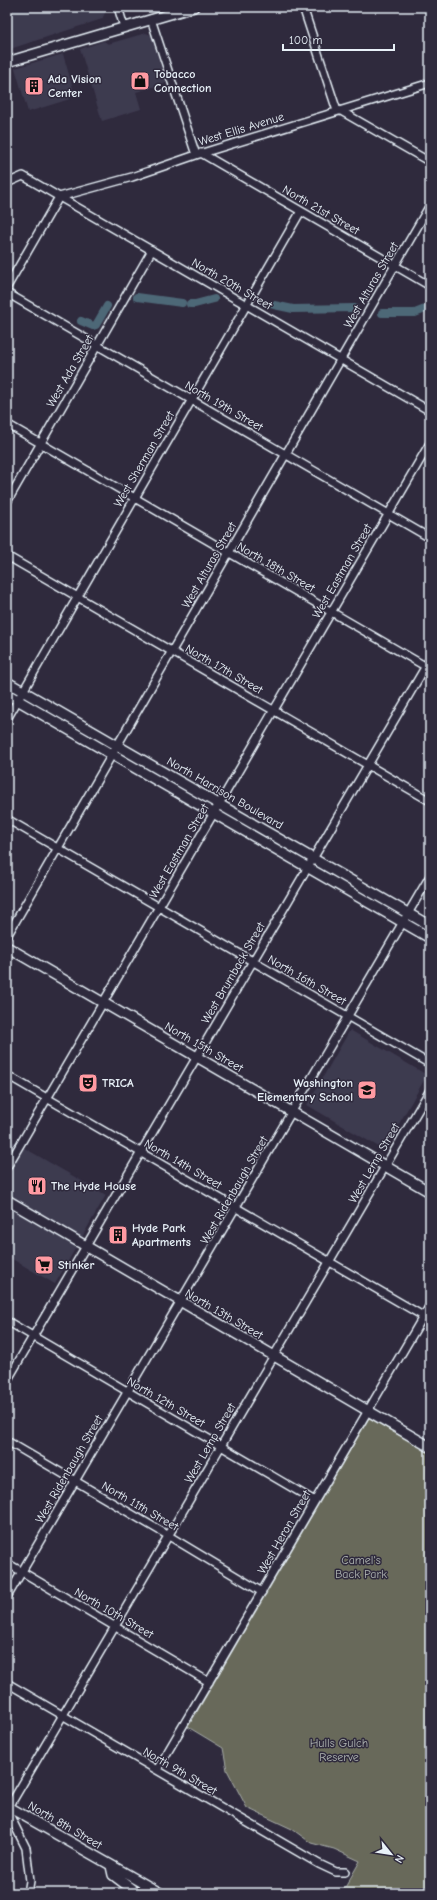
<svg xmlns="http://www.w3.org/2000/svg" width="437" height="1900" viewBox="0 0 437 1900" font-family="'Comic Neue',sans-serif">
	<rect width="100%" height="100%" fill="#2f2a3d"/>
	<filter id="ink" filterUnits="userSpaceOnUse"><feTurbulence type="fractalNoise" baseFrequency=".025" numOctaves="2"/><feDisplacementMap in="SourceGraphic" scale="8" xChannelSelector="R" yChannelSelector="G"/><feConvolveMatrix kernelMatrix="1 2 1 2 8 2 1 2 1" color-interpolation-filters="sRGB"/></filter>
	<g filter="url(#ink)">
		<path fill="#3e3a50" d="M 7,7 L 104,7 L 105,13 L 102,19 L 7,50 Z
			M 146,33 L 151,35 L 166,83 L 136,92 L 141,109 L 102,121 L 80,49 L 104,41 L 108,44 Z
			M 63,54 L 74,92 L 70,99 L 28,112 L 15,68 Z
			M 350,1030 L 427,1075 L 384,1150 L 307,1105 Z
			M 7,1138 L 106,1195 L 55,1284 L 7,1256 Z"/>
		<path fill="#67695a" stroke="#a8ada9" d="M 369,1418 L 430,1453 L 430,1893 L 342,1893 L 360,1861 L 334,1849 L 311,1843 L 292,1829 L 247,1808 L 227,1770 L 223,1748 L 188,1727 Z"/>
		<g fill="none" stroke-linecap="round" stroke-linejoin="round">
			<path stroke="#4e6777" stroke-width="8" d="M 137,297 L 182,303
				M 190,304 L 195,304 L 214,299
				M 274,305 L 293,309 L 354,308
				M 382,313 L 415,313 L 430,307
				M 81,321 L 93,326 L 96,325 L 107,306"/>
			<g stroke="#e8f1f8" stroke-width="10">
				<path id="street" d="M 118,7 L 124,27
					M 303,7 L 337,111
					M 151,19 L 196,155
					M 341,111 L 430,162
					M 201,153 L 430,286
					M 7,183 L 23,176 L 430,411
					M 7,287 L 59,197 L 132,177 L 196,155 L 430,83
					M 7,293 L 430,538
					M 7,424 L 430,669
					M 7,502 L 152,250
					M 7,556 L 430,801
					M 7,719 L 301,211
					M 7,819 L 430,1064
					M 7,936 L 430,205
					M 7,1075 L 430,1320
					M 7,1167 L 430,443
					M 7,1321 L 315,1501
					M 7,1381 L 430,659
					M 7,1441 L 169,1536 L 262,1592
					M 7,1563 L 209,1682
					M 7,1597 L 430,876
					M 7,1683 L 319,1864 L 336,1872 L 345,1872
					M 157,1770 L 430,1305
					M 28,1893 L 30,1881 L 26,1848 L 10,1816 L 9,1807 L 430,1090"/>
			</g>
			<g stroke="#e8f1f8" stroke-width="12">
				<path id="secondary" d="M 7,62 L 194,7
					M 7,682 L 430,926
					M 7,694 L 430,938
					M 7,947 L 430,1192
					M 7,1200 L 430,1447
					M 7,1806 L 160,1893
					M 111,1866 L 113,1875 L 137,1893"/>
			</g>
			<use href="#street" stroke="#2f2a3d" stroke-width="7"/>
			<use href="#secondary" stroke="#2f2a3d" stroke-width="9"/>
		</g>
	</g>
	<defs>
		<g id="shop-square" transform="scale(1)"><rect x="-9" y="-9" width="18" height="18" rx="4" fill="#ff9aa2" stroke="#2f2a3d"/><path d="M-5-2.5h2.3a2.7 3.5 0 0 1 5.4 0H5L5.5 6h-11ZM-1.5-2.5h3a1.5 2.3 0 0 0-3 0Z" fill="#111"/></g>
		<g id="building-square" transform="scale(1)"><rect x="-9" y="-9" width="18" height="18" rx="4" fill="#ff9aa2" stroke="#2f2a3d"/><path d="M-4-6H4V6H1V3H-1V6H-4ZM-2.5-4.3h1.7v1.8h-1.7ZM.8-4.3h1.7v1.8H.8ZM-2.5-1h1.7V.8h-1.7ZM.8-1h1.7V.8H.8Z" fill="#111"/></g>
		<g id="theatre-square" transform="scale(1)"><rect x="-9" y="-9" width="18" height="18" rx="4" fill="#ff9aa2" stroke="#2f2a3d"/><path d="M-5-5.5Q0-4 5-5.5V0Q5 5 0 6Q-5 5-5 0ZM-3.3-2.5H-1v1.5H-3.3ZM1-2.5H3.3v1.5H1ZM-2.8 1Q0 5.5 2.8 1Z" fill="#111"/></g>
		<g id="school-square" transform="scale(1)"><rect x="-9" y="-9" width="18" height="18" rx="4" fill="#ff9aa2" stroke="#2f2a3d"/><path d="M0-5L7-2L0 1L-7-2ZM-4 1L0 2.5L4 1V4Q0 6-4 4Z" fill="#111"/></g>
		<g id="restaurant-square" transform="scale(1)"><rect x="-9" y="-9" width="18" height="18" rx="4" fill="#ff9aa2" stroke="#2f2a3d"/><path d="M-5-6h1v4h1v-4h1v4h1v-4h1v5L-1.5 .5V6h-2V.5L-5-1ZM5-6V6H3V1.5H1.5Q1.5-4 5-6Z" fill="#111"/></g>
		<g id="supermarket-square" transform="scale(1)"><rect x="-9" y="-9" width="18" height="18" rx="4" fill="#ff9aa2" stroke="#2f2a3d"/><path d="M-6-5.5h2.5l.6 2H6L4.5 2H-2.5L-4.4-4H-6ZM-1.5 3.2a1.3 1.3 0 1 0 .1 0ZM3 3.2a1.3 1.3 0 1 0 .1 0Z" fill="#111"/></g>
	</defs>
	<g fill-rule="evenodd">
		<use href="#shop-square" x="140" y="81"/>
		<use href="#building-square" x="34" y="86"/>
		<use href="#theatre-square" x="88" y="1083"/>
		<use href="#school-square" x="367" y="1090"/>
		<use href="#restaurant-square" x="37" y="1186"/>
		<use href="#building-square" x="118" y="1235"/>
		<use href="#supermarket-square" x="44" y="1265"/>
	</g>
	<g text-anchor="middle" stroke-width="3" stroke-linejoin="round" paint-order="stroke">
		<g font-size="12" font-weight="bold" fill="#e8f1f8" stroke="#2f2a3d" text-anchor="start">
			<text x="154" y="78">Tobacco<tspan x="154" dy="14">Connection</tspan></text>
			<text x="48" y="83">Ada Vision<tspan x="48" dy="14">Center</tspan></text>
			<text x="102" y="1087">TRICA</text>
			<text x="353" y="1087" text-anchor="end">Washington<tspan x="353" dy="14">Elementary School</tspan></text>
			<text x="51" y="1190">The Hyde House</text>
			<text x="132" y="1232">Hyde Park<tspan x="132" dy="14">Apartments</tspan></text>
			<text x="58" y="1269">Stinker</text>
		</g>
		<g font-size="12" fill="#e8f1f8" stroke="#2f2a3d">
			<text transform="translate(241 129) rotate(-17)" y="4">West Ellis Avenue</text>
			<text transform="translate(321 210) rotate(30)" y="4">North 21st Street</text>
			<text transform="translate(232 284) rotate(30)" y="4">North 20th Street</text>
			<text transform="translate(371 285) rotate(-60)" y="4">West Alturas Street</text>
			<text transform="translate(70 371) rotate(-60)" y="4">West Ada Street</text>
			<text transform="translate(224 406) rotate(30)" y="4">North 19th Street</text>
			<text transform="translate(144 459) rotate(-60)" y="4">West Sherman Street</text>
			<text transform="translate(209 565) rotate(-60)" y="4">West Alturas Street</text>
			<text transform="translate(276 567) rotate(30)" y="4">North 18th Street</text>
			<text transform="translate(342 571) rotate(-60)" y="4">West Eastman Street</text>
			<text transform="translate(224 669) rotate(30)" y="4">North 17th Street</text>
			<text transform="translate(225 793) rotate(30)" y="4">North Harrison Boulevard</text>
			<text transform="translate(179 851) rotate(-60)" y="4">West Eastman Street</text>
			<text transform="translate(233 973) rotate(-60)" y="4">West Brumback Street</text>
			<text transform="translate(307 980) rotate(30)" y="4">North 16th Street</text>
			<text transform="translate(204 1047) rotate(30)" y="4">North 15th Street</text>
			<text transform="translate(374 1163) rotate(-60)" y="4">West Lemp Street</text>
			<text transform="translate(183 1164) rotate(30)" y="4">North 14th Street</text>
			<text transform="translate(234 1190) rotate(-60)" y="4">West Ridenbaugh Street</text>
			<text transform="translate(224 1314) rotate(30)" y="4">North 13th Street</text>
			<text transform="translate(166 1402) rotate(30)" y="4">North 12th Street</text>
			<text transform="translate(210 1443) rotate(-60)" y="4">West Lemp Street</text>
			<text transform="translate(69 1469) rotate(-60)" y="4">West Ridenbaugh Street</text>
			<text transform="translate(140 1506) rotate(30)" y="4">North 11th Street</text>
			<text transform="translate(284 1532) rotate(-60)" y="4">West Heron Street</text>
			<text transform="translate(114 1613) rotate(30)" y="4">North 10th Street</text>
			<text transform="translate(180 1771) rotate(30)" y="4">North 9th Street</text>
			<text transform="translate(65 1825) rotate(30)" y="4">North 8th Street</text>
		</g>
		<g font-size="12" fill="#aeb4b1" stroke="#2f2a3d">
			<text x="361" y="1564">Camel's<tspan x="361" dy="14">Back Park</tspan></text>
			<text x="339" y="1747">Hulls Gulch<tspan x="339" dy="14">Reserve</tspan></text>
		</g>
	</g>
	<rect width="437" height="1900" fill="none" stroke="#2f2a3d" stroke-width="24"/>
	<rect x="12" y="12" width="413" height="1876" fill="none" stroke="#e8f1f8" stroke-width="1.5" filter="url(#ink)"/>
	<g transform="translate(391 1854) rotate(120)" stroke="#2f2a3d" stroke-width="3" paint-order="stroke">
	<path d="M0-3L7 15L0 10L-7 15Z" fill="#e8f1f8"/>
	<text y="-6" font-size="11" font-weight="bold" text-anchor="middle" fill="#e8f1f8">N</text>
	</g>
	<path d="M283 44v6h111v-6" fill="none" stroke="#e8f1f8" stroke-width="2"/>
	<text x="289" y="44" font-size="12" fill="#e8f1f8" stroke="#2f2a3d" stroke-width="3" paint-order="stroke">100 m</text>
</svg>
